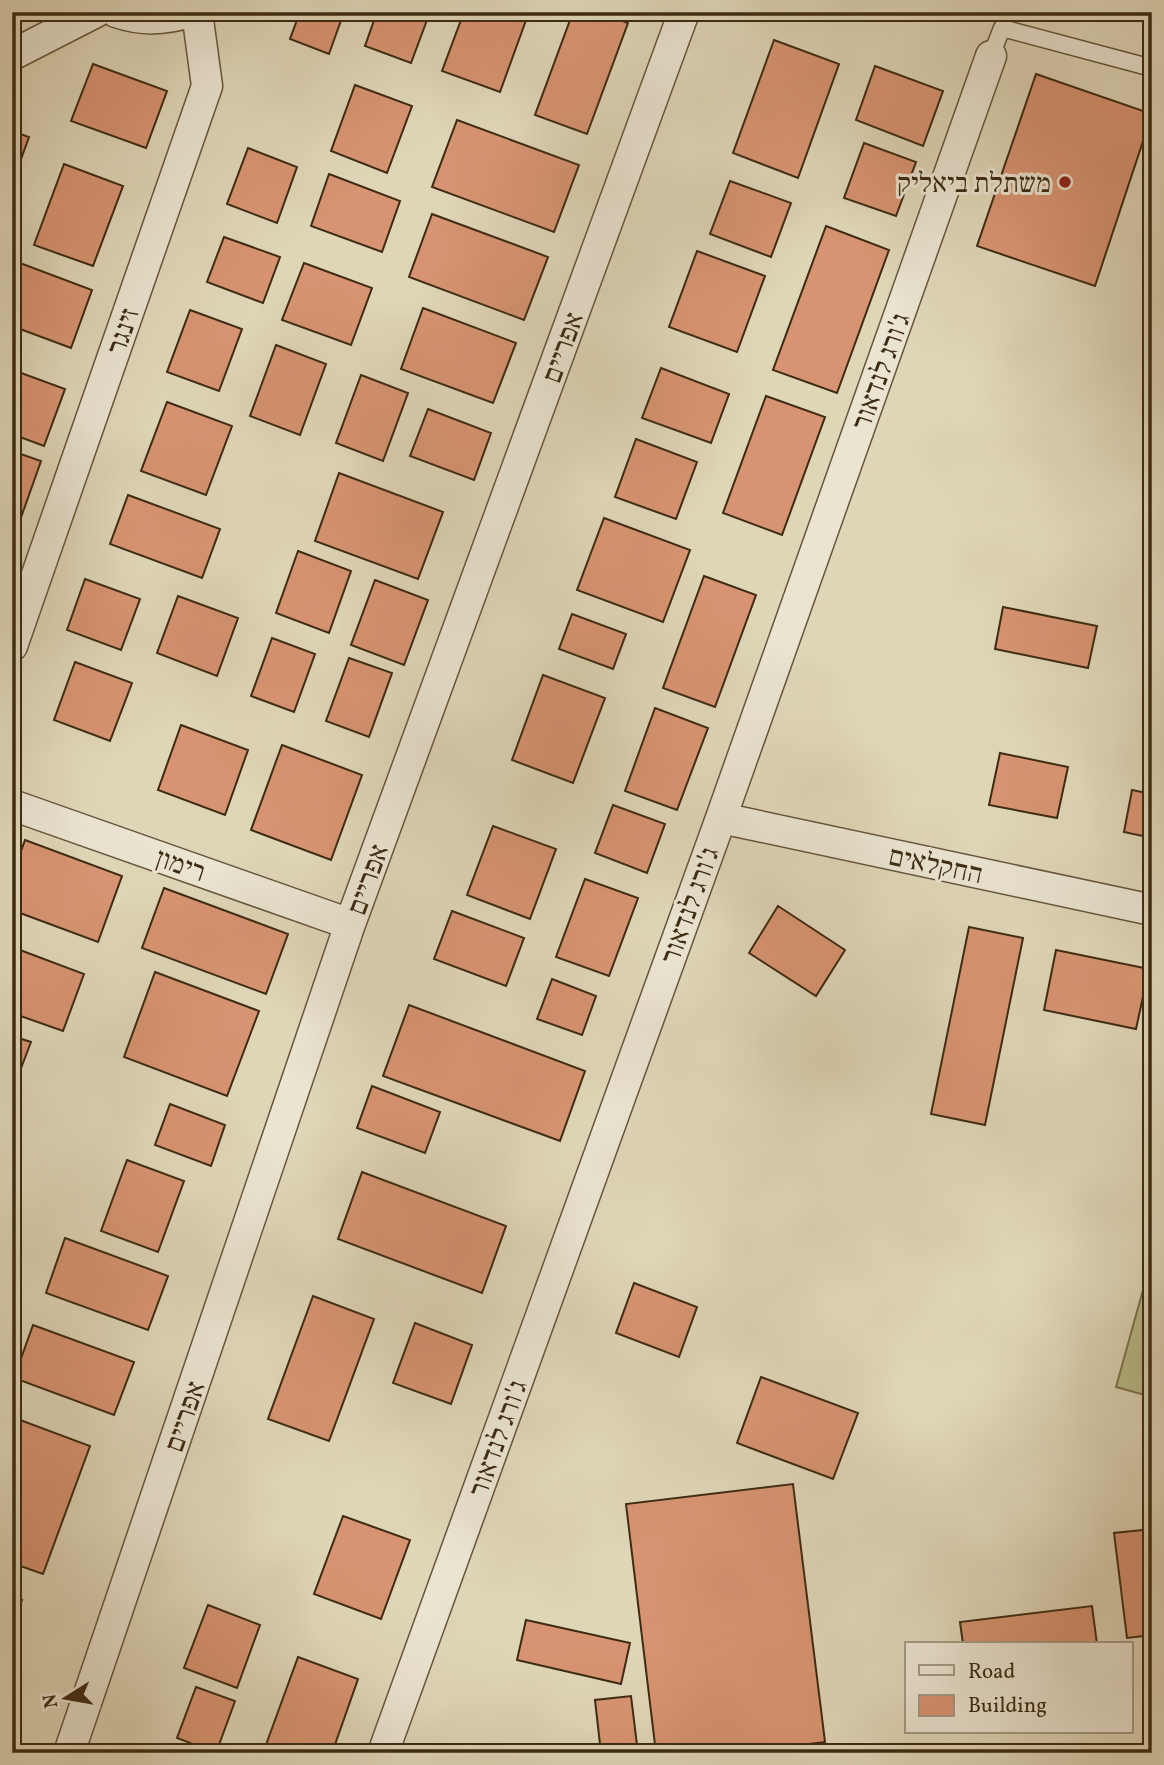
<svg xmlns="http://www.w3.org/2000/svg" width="1164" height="1765" viewBox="0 0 1164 1765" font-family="Vollkorn,'Frank Ruhl Libre',serif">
	<rect width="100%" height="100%" fill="#dfd6b8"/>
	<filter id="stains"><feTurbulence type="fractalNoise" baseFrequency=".00286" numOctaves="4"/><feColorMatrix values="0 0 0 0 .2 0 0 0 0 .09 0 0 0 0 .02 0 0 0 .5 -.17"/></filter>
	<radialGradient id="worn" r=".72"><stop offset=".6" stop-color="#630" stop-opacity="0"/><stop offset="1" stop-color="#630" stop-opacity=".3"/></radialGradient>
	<path fill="#b9bc8a" stroke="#7b744e" stroke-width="2" d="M 1143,1290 L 1152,1292 L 1152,1397 L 1116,1387 Z"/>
	<path fill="#d89472" stroke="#3d2b12" stroke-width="2" d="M 300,12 L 344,12 L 329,54 L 290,39 Z
		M 377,12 L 430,12 L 411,63 L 365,46 Z
		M 464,12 L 529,12 L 500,92 L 442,71 Z
		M 573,12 L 598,12 L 628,23 L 587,134 L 535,115 Z
		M 774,40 L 839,64 L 798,178 L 733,153 Z
		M 93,64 L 167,91 L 146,148 L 71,121 Z
		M 875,66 L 943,91 L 923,146 L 856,120 Z
		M 1036,74 L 1152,114 L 1095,286 L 977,246 Z
		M 355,85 L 412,106 L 387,173 L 331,151 Z
		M 457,120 L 579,165 L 554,232 L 432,187 Z
		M 12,131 L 29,137 L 12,184 Z
		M 864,143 L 916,162 L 896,216 L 844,198 Z
		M 248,148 L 297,167 L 277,223 L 227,204 Z
		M 64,164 L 123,186 L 93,266 L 34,245 Z
		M 329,174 L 400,201 L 382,252 L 311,226 Z
		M 730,181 L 791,203 L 771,257 L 710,234 Z
		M 432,214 L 548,257 L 524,320 L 409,277 Z
		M 826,226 L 889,250 L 837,393 L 773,370 Z
		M 224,237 L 280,257 L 263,303 L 207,282 Z
		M 697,251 L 765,276 L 737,352 L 669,327 Z
		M 12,260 L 92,290 L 71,348 L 12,326 Z
		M 304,263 L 372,288 L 351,345 L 282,320 Z
		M 423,308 L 516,343 L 493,403 L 401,369 Z
		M 190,310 L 242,329 L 219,391 L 167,372 Z
		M 276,345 L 326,364 L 300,435 L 250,416 Z
		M 661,368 L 729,394 L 711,443 L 642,418 Z
		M 13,370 L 65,389 L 44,446 L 12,434 Z
		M 361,375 L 408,393 L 383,461 L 336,443 Z
		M 766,396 L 825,417 L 782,535 L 723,513 Z
		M 167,402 L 232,426 L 206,495 L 141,471 Z
		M 428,409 L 491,433 L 474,480 L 410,456 Z
		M 636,439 L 697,462 L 676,519 L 615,497 Z
		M 12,451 L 41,461 L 18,526 L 12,524 Z
		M 339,473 L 443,512 L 418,579 L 315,541 Z
		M 128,495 L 220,529 L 202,578 L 110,544 Z
		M 604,518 L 690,550 L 663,622 L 577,590 Z
		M 298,551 L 351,571 L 329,633 L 276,613 Z
		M 704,576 L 756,595 L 715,707 L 663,688 Z
		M 85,579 L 140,599 L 121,650 L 67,630 Z
		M 375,580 L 428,600 L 404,665 L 351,645 Z
		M 178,596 L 238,618 L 217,676 L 157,653 Z
		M 1003,607 L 1097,626 L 1088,668 L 995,649 Z
		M 572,614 L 626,634 L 613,669 L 559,649 Z
		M 272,638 L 315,654 L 294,712 L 251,696 Z
		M 349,658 L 392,673 L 369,737 L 326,721 Z
		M 75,662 L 132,683 L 110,741 L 54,720 Z
		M 543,675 L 605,698 L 573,783 L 512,760 Z
		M 655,708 L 708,728 L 677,810 L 625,791 Z
		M 181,725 L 248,750 L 225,815 L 158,790 Z
		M 282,745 L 362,775 L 331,860 L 251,830 Z
		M 1000,753 L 1068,767 L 1057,818 L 989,805 Z
		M 1132,790 L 1152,794 L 1152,838 L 1124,832 Z
		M 613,805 L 665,824 L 647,873 L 595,853 Z
		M 493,826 L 556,849 L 530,919 L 467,895 Z
		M 25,840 L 122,876 L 98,942 L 12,910 L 12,876 Z
		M 585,879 L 638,898 L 609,976 L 556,957 Z
		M 164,888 L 288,934 L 266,994 L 142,948 Z
		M 778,906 L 845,950 L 816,996 L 749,953 Z
		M 452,911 L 524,938 L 506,986 L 434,959 Z
		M 969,927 L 1023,938 L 985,1125 L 931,1114 Z
		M 12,947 L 84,974 L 63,1031 L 12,1013 Z
		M 1056,950 L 1149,969 L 1136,1029 L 1044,1010 Z
		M 155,972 L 259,1011 L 227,1096 L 124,1057 Z
		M 552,979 L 596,996 L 582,1035 L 537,1019 Z
		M 409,1005 L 585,1071 L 560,1141 L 383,1076 Z
		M 12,1036 L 31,1042 L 12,1092 Z
		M 372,1086 L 440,1112 L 425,1153 L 357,1128 Z
		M 170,1104 L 225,1125 L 211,1166 L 155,1145 Z
		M 127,1160 L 184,1181 L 158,1252 L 101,1231 Z
		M 362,1172 L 506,1226 L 482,1293 L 338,1239 Z
		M 65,1238 L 168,1276 L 148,1330 L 46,1293 Z
		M 634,1283 L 697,1307 L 679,1357 L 616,1333 Z
		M 313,1296 L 374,1319 L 329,1441 L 268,1419 Z
		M 415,1323 L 472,1345 L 451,1404 L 393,1383 Z
		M 33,1325 L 134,1362 L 114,1415 L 14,1378 Z
		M 761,1377 L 858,1413 L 833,1479 L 737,1443 Z
		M 12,1417 L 90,1446 L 43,1574 L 12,1563 Z
		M 793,1484 L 825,1742 L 739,1753 L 656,1753 L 626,1504 Z
		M 343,1516 L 410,1540 L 381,1619 L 314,1594 Z
		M 1152,1529 L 1152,1635 L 1127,1638 L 1114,1533 Z
		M 12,1597 L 22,1600 L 12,1627 Z
		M 208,1605 L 260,1625 L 237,1688 L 184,1668 Z
		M 1092,1606 L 1097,1644 L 963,1644 L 960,1622 Z
		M 526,1620 L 630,1643 L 621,1684 L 517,1660 Z
		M 298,1657 L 358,1679 L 332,1753 L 263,1753 Z
		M 196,1687 L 235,1701 L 216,1753 L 177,1738 Z
		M 631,1696 L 638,1753 L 601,1753 L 595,1700 Z"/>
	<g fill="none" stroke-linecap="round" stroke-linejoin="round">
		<g stroke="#66563c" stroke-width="19">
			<path id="service" d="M 991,56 L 1002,28 L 1152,68"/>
		</g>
		<g stroke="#66563c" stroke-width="33">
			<path id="minor" d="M 116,12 C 142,21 164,20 190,12
				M 12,55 L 96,12
				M 12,646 L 207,86 L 197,12
				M 12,805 L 350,924
				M 721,818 L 1152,910
				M 69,1753 L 350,924 L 684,12
				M 383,1753 L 721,818 L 991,56"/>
		</g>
		<use href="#service" stroke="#eae4d1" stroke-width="16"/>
		<use href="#minor" stroke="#eae4d1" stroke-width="30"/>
	</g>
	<circle fill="#8f2418" stroke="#eae4d1" stroke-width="2.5" cx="1065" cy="182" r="7"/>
	<g text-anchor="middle" stroke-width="6" stroke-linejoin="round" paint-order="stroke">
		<g font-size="28" fill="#3d2b12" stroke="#eae4d1" text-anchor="end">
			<text x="1051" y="192">משתלת ביאליק</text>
		</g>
		<g font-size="28" fill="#3d2b12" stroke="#eae4d1">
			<text transform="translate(122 331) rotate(-71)" y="10">זינגר</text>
			<text transform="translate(562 347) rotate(-70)" y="10">אפריים</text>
			<text transform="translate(880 371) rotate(-70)" y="10">ג'ורג לנדאור</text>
			<text transform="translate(181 864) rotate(19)" y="10">רימון</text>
			<text transform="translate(936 864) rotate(12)" y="10">החקלאים</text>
			<text transform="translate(367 879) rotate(-70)" y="10">אפריים</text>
			<text transform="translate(689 905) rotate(-70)" y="10">ג'ורג לנדאור</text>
			<text transform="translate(184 1416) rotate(-71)" y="10">אפריים</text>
			<text transform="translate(497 1438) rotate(-70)" y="10">ג'ורג לנדאור</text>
		</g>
	</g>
	<rect width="1164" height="1765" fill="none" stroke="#dfd6b8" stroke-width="42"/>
	<rect x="14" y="14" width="1136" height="1737" fill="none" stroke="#3d2b12" stroke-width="3.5"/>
	<rect x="21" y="21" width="1122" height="1723" fill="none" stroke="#3d2b12" stroke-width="2"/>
	<rect x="905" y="1642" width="228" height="91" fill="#eae4d1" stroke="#a59a85" stroke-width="2"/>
	<rect x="919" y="1665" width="35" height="10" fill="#eae4d1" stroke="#a59a85" stroke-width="2"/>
	<text x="968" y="1678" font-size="21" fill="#3d2b12">Road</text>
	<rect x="919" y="1695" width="35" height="21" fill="#d89472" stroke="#a59a85" stroke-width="2"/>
	<text x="968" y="1712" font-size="21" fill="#3d2b12">Building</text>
	<g transform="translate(66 1698) rotate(259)" stroke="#eae4d1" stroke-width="5" paint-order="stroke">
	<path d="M0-5L12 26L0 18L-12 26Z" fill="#3d2b12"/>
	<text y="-10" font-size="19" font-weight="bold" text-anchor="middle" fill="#3d2b12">N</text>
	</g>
	<rect width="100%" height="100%" filter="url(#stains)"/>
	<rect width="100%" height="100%" fill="url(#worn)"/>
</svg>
